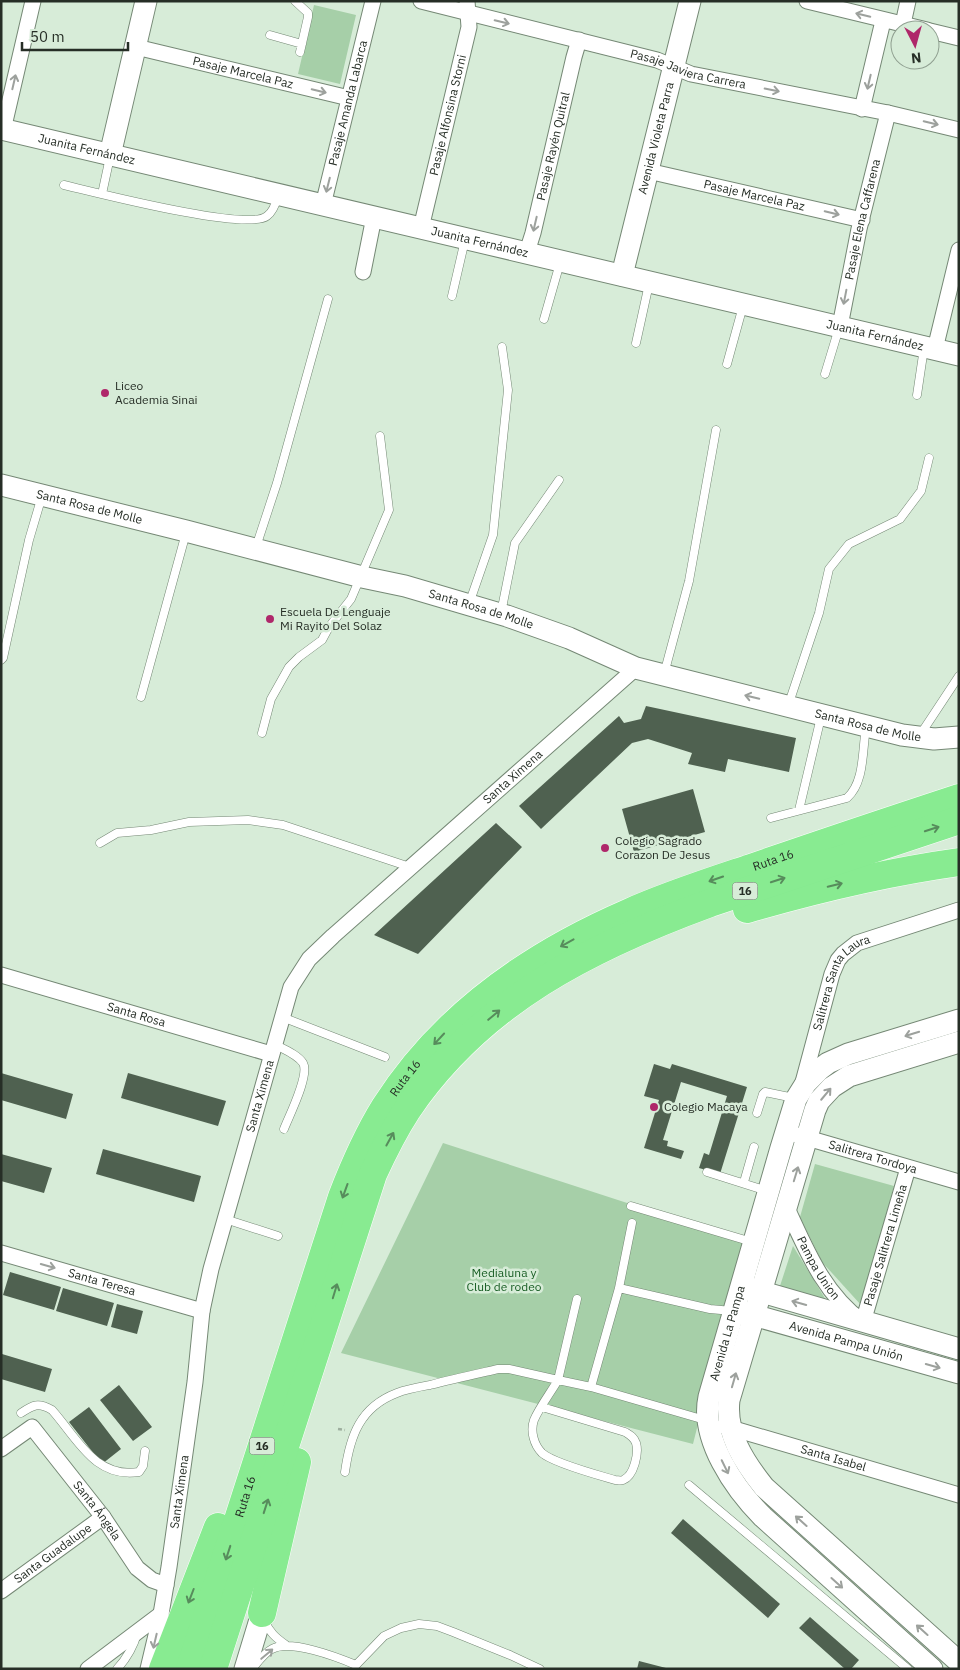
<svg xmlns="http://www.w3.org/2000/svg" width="960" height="1670" viewBox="0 0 960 1670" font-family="'IBM Plex Sans',sans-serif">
	<rect width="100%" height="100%" fill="#d7ecd8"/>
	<path fill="#a6cfa8" d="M 314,5 L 356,15 L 340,84 L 298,74 Z
		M 443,1143 L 744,1241 L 693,1444 L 341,1353 Z
		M 815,1164 L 894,1186 L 861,1305 L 822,1262 L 800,1217 Z
		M 793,1246 L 829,1305 L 779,1289 Z"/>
	<path fill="#4f6150" d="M 646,706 L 796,738 L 789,772 L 728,759 L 725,772 L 688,764 L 692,753 L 648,739 L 632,743 L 541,829 L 519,806 L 619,716 L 624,723 L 641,719 Z
		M 693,789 L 705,832 L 634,852 L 622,809 Z
		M 496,823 L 522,847 L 418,954 L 374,935 Z
		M 654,1064 L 670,1069 L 672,1064 L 747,1087 L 720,1174 L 699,1168 L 704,1153 L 709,1155 L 727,1096 L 681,1082 L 663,1140 L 668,1141 L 667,1146 L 684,1151 L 681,1159 L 644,1148 L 659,1100 L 644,1096 Z
		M 1,1073 L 73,1094 L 66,1119 L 1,1100 Z
		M 128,1073 L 226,1101 L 218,1126 L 121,1098 Z
		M 103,1149 L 201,1176 L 194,1202 L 96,1174 Z
		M 1,1154 L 52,1168 L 44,1193 L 1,1181 Z
		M 10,1272 L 61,1287 L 54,1310 L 3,1295 Z
		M 63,1288 L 114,1303 L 107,1326 L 56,1311 Z
		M 117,1304 L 143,1311 L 137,1334 L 111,1327 Z
		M 2,1354 L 52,1369 L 45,1392 L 1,1379 Z
		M 119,1385 L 152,1427 L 133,1441 L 100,1400 Z
		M 89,1407 L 121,1449 L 102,1464 L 69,1422 Z
		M 683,1519 L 780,1604 L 768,1618 L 671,1533 Z
		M 810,1617 L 859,1660 L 851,1669 L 845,1669 L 799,1628 Z
		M 639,1661 L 666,1668 L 666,1669 L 637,1669 Z"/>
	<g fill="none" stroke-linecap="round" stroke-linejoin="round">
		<g stroke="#758875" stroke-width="9">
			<path id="lane" d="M 295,1 L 308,13 L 308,17 L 300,52
				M 270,35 L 302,44
				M 64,185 C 94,192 248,232 267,216 C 273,212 276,203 278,196
				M 102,194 L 110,157
				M 452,296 L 465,240
				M 544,319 L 560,263
				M 636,343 L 649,284
				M 727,364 L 743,306
				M 825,374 L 839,328
				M 917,395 L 924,348
				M 256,547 L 277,483 L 328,299
				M 469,604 L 493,535 L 508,390 L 502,347
				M 501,613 L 515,543 L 559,480
				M 1,660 L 3,658 L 29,540 L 42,496
				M 664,674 L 689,581 L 716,430
				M 141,697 L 186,533
				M 788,706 L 819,613 L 829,569 L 849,544 L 900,519 L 921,491 L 929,458
				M 262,733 L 271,699 L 289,667 L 299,657 L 322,640 L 329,627 L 351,599 L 389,510 L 380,436
				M 920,735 L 959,676
				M 799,810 L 821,717
				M 771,818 L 847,798 C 865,782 862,750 866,728
				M 100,843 L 117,833 L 151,830 L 189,822 L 248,820 L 283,825 L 410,867
				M 282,1017 L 385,1057
				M 274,1044 C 283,1049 297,1054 303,1063 C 310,1075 289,1116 284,1129
				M 757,1113 L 763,1094 L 765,1092 L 794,1098
				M 707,1172 L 767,1191
				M 744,1182 L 754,1147
				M 631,1206 L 752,1242
				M 225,1219 L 278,1236
				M 619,1288 L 710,1309 L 732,1311
				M 577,1299 L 558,1380 L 591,1387 L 705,1420
				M 591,1387 L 619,1288 L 632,1223
				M 21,1413 C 33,1405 38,1402 52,1410 C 77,1438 95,1479 139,1472 L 143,1466 L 145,1451
				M 345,1472 C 350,1436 360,1407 397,1393 C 407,1389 419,1387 430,1385 C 453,1379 476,1374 498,1369 L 509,1369 L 558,1380 C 551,1392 539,1408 534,1420 C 530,1431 534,1445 542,1453 C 553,1463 598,1475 615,1480 C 618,1480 620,1481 623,1480 C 634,1476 639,1453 636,1443 C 634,1437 630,1435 625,1432 L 542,1407
				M 689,1485 L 908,1669
				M 265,1621 C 269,1632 276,1638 286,1645
				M 117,1669 C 127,1658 133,1648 137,1634
				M 252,1669 C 257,1663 264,1653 272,1649 C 290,1639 337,1657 356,1665 L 384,1636 L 401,1628 L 419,1624 L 437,1626 L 453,1632 L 510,1655 L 540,1669"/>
		</g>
		<g stroke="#758875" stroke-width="17">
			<g id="street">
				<path id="s1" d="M 421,1 L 657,60 L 691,74 L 888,113 L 959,130"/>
				<path d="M 807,1 L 927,30"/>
				<path d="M 903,24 L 908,1"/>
				<path d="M 930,31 L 959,38"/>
				<path id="s2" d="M 136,47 L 349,98"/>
				<path d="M 862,109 L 883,21"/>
				<path d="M 3,130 L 33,1"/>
				<path id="s3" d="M 648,171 L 862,220"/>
				<path id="s4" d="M 323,205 L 373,1"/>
				<path id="s5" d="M 421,228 L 469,27 L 467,1"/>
				<path id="s6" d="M 527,252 L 533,233 L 574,57 L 579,40"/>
				<path d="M 363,272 L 374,217"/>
				<path id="s7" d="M 840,326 L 859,229 L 888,113"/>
				<path d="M 935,349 L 959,250"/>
				<path id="s8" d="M 1,975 L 271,1054"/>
				<path id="s9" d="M 802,1086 L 832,974 L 838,960 L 843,954 L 857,943 L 959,910"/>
				<path id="s10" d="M 797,1135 L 959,1182"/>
				<path id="s11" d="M 786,1206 C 806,1249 823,1293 863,1322 L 908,1168"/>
				<path id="s12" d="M 1,1253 L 202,1311"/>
				<path id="s13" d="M 724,1426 L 959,1495"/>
				<path id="s14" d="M 1,1449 L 32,1427 L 103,1517 L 137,1568 L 152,1580 L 166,1585"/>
				<path id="s15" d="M 1,1591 L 103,1517"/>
				<path d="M 88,1669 L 161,1614"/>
				<path id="s16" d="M 148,1669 L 161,1614 L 169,1567 L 195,1382 L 202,1311 L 211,1269 L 291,987 L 309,959 L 333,936 L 636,668"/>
			</g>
		</g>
		<g stroke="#758875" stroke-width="23">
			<g id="secondary">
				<path id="s17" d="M 1,129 L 959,355"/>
				<path d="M 110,155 L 146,1"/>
				<path id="s18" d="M 622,275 L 690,1"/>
				<path id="s19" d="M 1,485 L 186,531 L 362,577 L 405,586 L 507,616 L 569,638 L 636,668 L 902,735 L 934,739 L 959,737"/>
				<path d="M 959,1042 L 849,1076 L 832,1087 L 819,1101 L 815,1110 L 729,1400 C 725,1433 744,1462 764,1487 L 959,1662"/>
				<path d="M 748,1288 L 959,1349"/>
				<path id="s20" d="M 741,1313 L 764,1318 L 959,1373"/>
				<path d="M 245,1669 L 262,1613"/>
				<path id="s21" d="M 932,1669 L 763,1517 C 735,1489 700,1439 709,1397 L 781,1148 L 796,1099 L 806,1083 L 820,1069 L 828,1063 L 848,1054 L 959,1020"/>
			</g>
		</g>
		<g stroke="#fff" stroke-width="29">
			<g id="highway">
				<path d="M 747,909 C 816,889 887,872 959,862"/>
				<path d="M 262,1613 L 297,1462"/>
				<path d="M 163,1669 L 218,1527"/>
				<path id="s22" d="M 190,1669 L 342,1197 C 354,1166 367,1136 385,1107 C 442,1017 531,955 628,913 C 668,895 709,882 751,868 C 820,844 889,821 959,798"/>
				<path d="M 213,1669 L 373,1174 C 383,1152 394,1130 407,1110 C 481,1001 590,947 710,903 L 959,820"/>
			</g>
		</g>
		<path stroke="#9dae9e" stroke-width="2.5" stroke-dasharray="4 2.5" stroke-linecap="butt" d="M 338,1429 L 345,1430"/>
		<use href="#lane" stroke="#fff" stroke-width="8"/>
		<use href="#street" stroke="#fff" stroke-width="15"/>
		<use href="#secondary" stroke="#fff" stroke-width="21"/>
		<use href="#highway" stroke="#88eb91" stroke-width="28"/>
	</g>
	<defs><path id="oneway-shaft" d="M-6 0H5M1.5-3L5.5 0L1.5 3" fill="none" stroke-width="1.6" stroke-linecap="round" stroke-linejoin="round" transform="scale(1.25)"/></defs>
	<g stroke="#9da19d">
		<use href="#oneway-shaft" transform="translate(863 15) rotate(-166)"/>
		<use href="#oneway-shaft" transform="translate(502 22) rotate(13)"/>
		<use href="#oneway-shaft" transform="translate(14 82) rotate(-77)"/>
		<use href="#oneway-shaft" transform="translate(869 82) rotate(103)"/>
		<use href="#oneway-shaft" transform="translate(772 90) rotate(11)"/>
		<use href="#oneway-shaft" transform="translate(319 91) rotate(13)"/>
		<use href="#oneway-shaft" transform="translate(931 123) rotate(13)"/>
		<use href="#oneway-shaft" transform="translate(328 185) rotate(104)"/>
		<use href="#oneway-shaft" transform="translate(832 213) rotate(13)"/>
		<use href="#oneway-shaft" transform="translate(535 224) rotate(103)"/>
		<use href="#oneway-shaft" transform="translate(845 297) rotate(101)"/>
		<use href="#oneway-shaft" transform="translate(752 697) rotate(-166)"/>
		<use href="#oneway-shaft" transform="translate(912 1034) rotate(163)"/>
		<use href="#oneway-shaft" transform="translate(826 1094) rotate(-50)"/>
		<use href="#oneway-shaft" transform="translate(796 1174) rotate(-73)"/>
		<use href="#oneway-shaft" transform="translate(48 1266) rotate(16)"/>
		<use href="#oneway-shaft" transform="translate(799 1303) rotate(-164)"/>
		<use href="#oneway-shaft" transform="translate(933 1366) rotate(16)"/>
		<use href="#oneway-shaft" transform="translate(734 1380) rotate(-74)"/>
		<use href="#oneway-shaft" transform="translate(725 1467) rotate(64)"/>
		<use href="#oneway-shaft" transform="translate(801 1521) rotate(-138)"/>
		<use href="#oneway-shaft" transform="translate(837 1583) rotate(42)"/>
		<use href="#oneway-shaft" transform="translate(922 1630) rotate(-138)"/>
		<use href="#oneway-shaft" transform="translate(155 1641) rotate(103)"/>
		<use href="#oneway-shaft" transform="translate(267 1654) rotate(-40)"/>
	</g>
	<g stroke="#578c5c">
		<use href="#oneway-shaft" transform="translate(932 829) rotate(-18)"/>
		<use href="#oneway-shaft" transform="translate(716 879) rotate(161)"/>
		<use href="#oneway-shaft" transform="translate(778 880) rotate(-18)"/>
		<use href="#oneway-shaft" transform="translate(835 885) rotate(-13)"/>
		<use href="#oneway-shaft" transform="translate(567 943) rotate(151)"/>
		<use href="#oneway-shaft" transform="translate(494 1015) rotate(-40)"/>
		<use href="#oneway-shaft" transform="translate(439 1039) rotate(133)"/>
		<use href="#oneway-shaft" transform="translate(390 1139) rotate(-61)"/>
		<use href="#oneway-shaft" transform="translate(345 1191) rotate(110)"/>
		<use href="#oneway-shaft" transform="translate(335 1291) rotate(-73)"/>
		<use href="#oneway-shaft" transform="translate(266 1506) rotate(-72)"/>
		<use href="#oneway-shaft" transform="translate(228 1553) rotate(108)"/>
		<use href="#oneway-shaft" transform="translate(191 1596) rotate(111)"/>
	</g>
	<g fill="#af276a" stroke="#d7ecd8" stroke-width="2">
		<circle cx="105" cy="393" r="5"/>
		<circle cx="270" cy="619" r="5"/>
		<circle cx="605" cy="848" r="5"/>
		<circle cx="654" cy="1107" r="5"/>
	</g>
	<g text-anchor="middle" stroke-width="5" stroke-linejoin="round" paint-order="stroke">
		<g fill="#d7ecd8" stroke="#5b675b" stroke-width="1">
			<rect x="732.5" y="882.5" width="25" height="17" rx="4"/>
			<rect x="249.5" y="1437.5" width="25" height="17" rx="4"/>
		</g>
		<g font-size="11" font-weight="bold" fill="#262e26">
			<text x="745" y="895">16</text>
			<text x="262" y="1450">16</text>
		</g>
		<g font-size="12" fill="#262e26" stroke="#d7ecd8">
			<text dy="4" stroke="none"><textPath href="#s1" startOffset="276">Pasaje Javiera Carrera</textPath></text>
			<text dy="4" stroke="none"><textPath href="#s2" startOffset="110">Pasaje Marcela Paz</textPath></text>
			<text dy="4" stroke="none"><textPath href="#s4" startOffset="105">Pasaje Amanda Labarca</textPath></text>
			<text dy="4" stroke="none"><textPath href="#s5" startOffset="116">Pasaje Alfonsina Storni</textPath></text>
			<text dy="4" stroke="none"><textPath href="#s18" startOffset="141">Avenida Violeta Parra</textPath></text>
			<text dy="4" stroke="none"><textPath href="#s6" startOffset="109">Pasaje Rayén Quitral</textPath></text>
			<text dy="4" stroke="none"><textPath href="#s17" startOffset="88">Juanita Fernández</textPath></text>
			<text dy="4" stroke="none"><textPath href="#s3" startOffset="109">Pasaje Marcela Paz</textPath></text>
			<text dy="4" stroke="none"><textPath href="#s7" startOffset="109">Pasaje Elena Caffarena</textPath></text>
			<text dy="4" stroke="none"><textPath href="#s17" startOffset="492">Juanita Fernández</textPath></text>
			<text dy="4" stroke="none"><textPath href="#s17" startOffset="898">Juanita Fernández</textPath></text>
			<text dy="4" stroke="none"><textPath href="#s19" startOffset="91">Santa Rosa de Molle</textPath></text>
			<text dy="4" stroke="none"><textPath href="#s19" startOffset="496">Santa Rosa de Molle</textPath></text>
			<text dy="4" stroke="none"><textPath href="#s19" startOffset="901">Santa Rosa de Molle</textPath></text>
			<text dy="4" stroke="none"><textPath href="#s16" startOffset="1005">Santa Ximena</textPath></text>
			<text dy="4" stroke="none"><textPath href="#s22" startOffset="1066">Ruta 16</textPath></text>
			<text dy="4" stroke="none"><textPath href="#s9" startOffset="114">Salitrera Santa Laura</textPath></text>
			<text dy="4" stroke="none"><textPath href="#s8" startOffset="141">Santa Rosa</textPath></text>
			<text dy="4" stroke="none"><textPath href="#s22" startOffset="631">Ruta 16</textPath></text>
			<text dy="4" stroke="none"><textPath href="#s16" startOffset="585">Santa Ximena</textPath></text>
			<text dy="4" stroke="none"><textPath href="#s10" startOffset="79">Salitrera Tordoya</textPath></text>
			<text dy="4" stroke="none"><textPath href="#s11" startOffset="221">Pasaje Salitrera Limeña</textPath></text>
			<text dy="4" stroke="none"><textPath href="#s11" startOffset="70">Pampa Union</textPath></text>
			<text dy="4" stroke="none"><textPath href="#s12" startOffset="105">Santa Teresa</textPath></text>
			<text dy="4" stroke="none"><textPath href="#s21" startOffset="430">Avenida La Pampa</textPath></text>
			<text dy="4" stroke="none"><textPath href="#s20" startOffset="109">Avenida Pampa Unión</textPath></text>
			<text dy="4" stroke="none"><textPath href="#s13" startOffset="114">Santa Isabel</textPath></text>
			<text dy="4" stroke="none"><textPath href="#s16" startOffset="180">Santa Ximena</textPath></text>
			<text dy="4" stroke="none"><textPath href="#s22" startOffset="181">Ruta 16</textPath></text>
			<text dy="4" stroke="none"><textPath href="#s14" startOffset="144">Santa Ángela</textPath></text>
			<text dy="4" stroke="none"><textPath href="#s15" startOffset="64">Santa Guadalupe</textPath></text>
		</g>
		<g font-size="12" fill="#262e26" stroke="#d7ecd8" text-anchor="start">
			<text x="115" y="390">Liceo<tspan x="115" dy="14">Academia Sinai</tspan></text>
			<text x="280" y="616">Escuela De Lenguaje<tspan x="280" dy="14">Mi Rayito Del Solaz</tspan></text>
			<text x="615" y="845">Colegio Sagrado<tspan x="615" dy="14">Corazon De Jesus</tspan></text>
			<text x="664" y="1111">Colegio Macaya</text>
		</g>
		<g font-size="12" fill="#185d24" stroke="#d7ecd8">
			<text x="504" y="1277">Medialuna y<tspan x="504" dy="14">Club de rodeo</tspan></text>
		</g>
	</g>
	<rect width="960" height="1670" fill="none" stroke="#262e26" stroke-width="5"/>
	<g transform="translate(915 45) rotate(174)"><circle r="24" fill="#d7ecd8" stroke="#90a091"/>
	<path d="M0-4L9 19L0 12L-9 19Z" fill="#af276a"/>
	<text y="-8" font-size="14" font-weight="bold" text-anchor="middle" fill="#262e26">N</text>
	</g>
	<path d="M22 42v8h106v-8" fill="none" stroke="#262e26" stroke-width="2.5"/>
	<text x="30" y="42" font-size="15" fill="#262e26" stroke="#d7ecd8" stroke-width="4" paint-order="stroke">50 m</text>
</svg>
